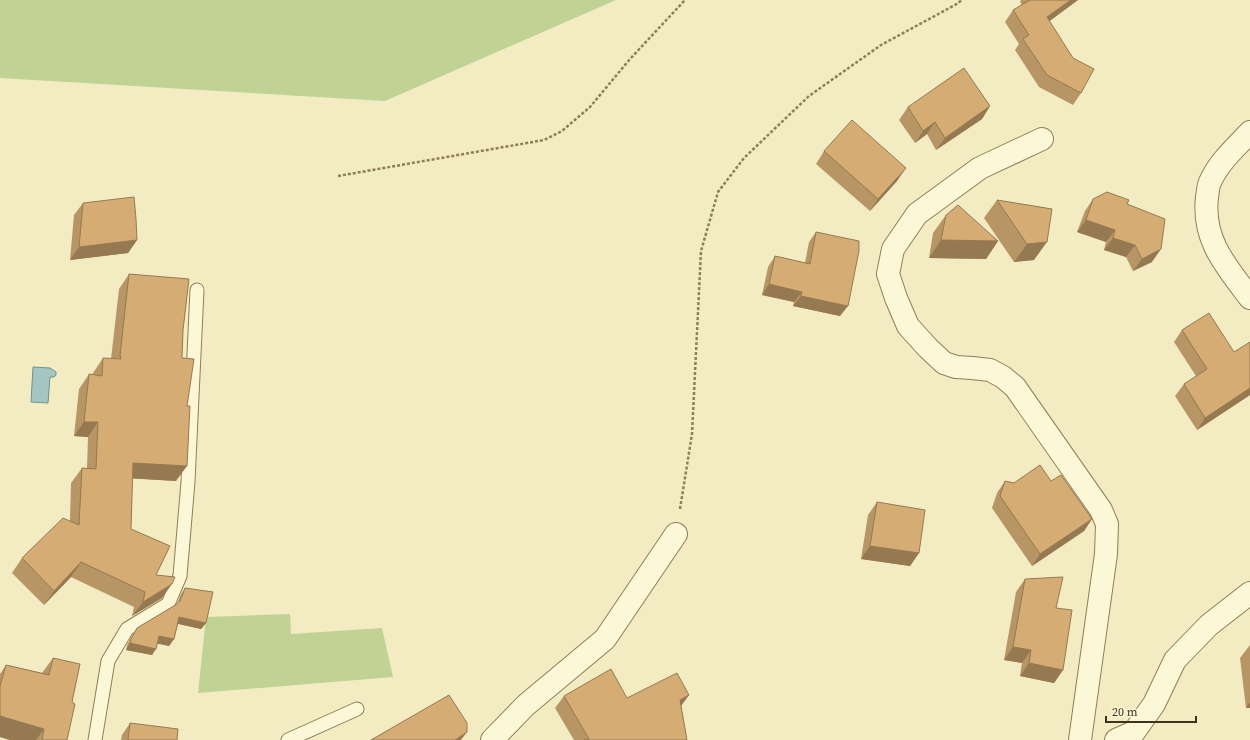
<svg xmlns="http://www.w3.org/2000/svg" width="1250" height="740" viewBox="0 0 1250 740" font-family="'Source Serif 4',serif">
	<rect width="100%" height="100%" fill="#f3ecc3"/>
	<path fill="#c1d295" d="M 0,0 L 616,0 L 385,101 L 0,78 Z
		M 290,614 L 291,634 L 382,628 L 393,677 L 198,693 L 206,617 Z"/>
	<path fill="#a5c5c1" stroke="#6b9591" d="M 33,367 L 50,368 L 56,372 L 56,375 L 54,377 L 50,377 L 48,403 L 31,402 Z"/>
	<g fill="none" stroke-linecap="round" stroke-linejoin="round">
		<g stroke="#8f7e57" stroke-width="15">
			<path id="service" d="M 95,740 L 108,661 L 127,629 L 168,604 L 180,576 L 188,482 L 197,290
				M 288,740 L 357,709"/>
		</g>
		<g stroke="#8f7e57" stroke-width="24">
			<path id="minor" d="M 1250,132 C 1235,148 1219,162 1210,182 C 1208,186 1208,192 1207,197 C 1202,240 1226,266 1250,298
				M 1042,139 L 980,168 L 917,214 L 893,249 L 888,274 L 896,298 L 908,326 L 928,348 L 944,363 L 956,367 L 972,368 L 990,370 L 1003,377 L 1015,387 L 1101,510 L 1107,524 L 1106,554 L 1080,740
				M 492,740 L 526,705 L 605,639 L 676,534
				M 1116,740 L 1134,732 L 1154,704 L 1175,660 L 1209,625 L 1250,593"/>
		</g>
		<path stroke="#8f7e57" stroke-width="2.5" stroke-dasharray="3 2" stroke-linecap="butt" d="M 338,176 L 544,140 L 562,131 L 590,107 L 630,59 L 685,0
			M 680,509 L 692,434 L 701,251 L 718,192 L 744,158 L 809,96 L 881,45 L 955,5 L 962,0"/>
		<use href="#service" stroke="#fcf7d7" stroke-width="13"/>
		<use href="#minor" stroke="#fcf7d7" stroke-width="22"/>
	</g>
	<path fill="#b79564" d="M 1021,0 L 1078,0 L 1049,21 L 1081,93 L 1073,105 L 1039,87 L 1015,50 L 1019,44 L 1005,22 L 1013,10 L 1022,5 L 1020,2 Z
		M 990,106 L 982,119 L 936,150 L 927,134 L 915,143 L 899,120 L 908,107 Z
		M 824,151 L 897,181 L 870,211 L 816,164 Z
		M 1093,199 L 1127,204 L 1152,262 L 1133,271 L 1126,257 L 1104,250 L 1106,242 L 1077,232 L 1085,211 Z
		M 997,200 L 1052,209 L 1034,260 L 1014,262 L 984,218 Z
		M 83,203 L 137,240 L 128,253 L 70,260 L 74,215 Z
		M 946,215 L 998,241 L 986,259 L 929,258 L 933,233 Z
		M 816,232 L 840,316 L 793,306 L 794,302 L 762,295 L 768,267 L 775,256 L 805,263 L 809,242 Z
		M 129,274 L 183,330 L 176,481 L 132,478 L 131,529 L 156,575 L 162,598 L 132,616 L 134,607 L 71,577 L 44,605 L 12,573 L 22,558 L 70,521 L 71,483 L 82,468 L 87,468 L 88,437 L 74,436 L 79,389 L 89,374 L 93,374 L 93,373 L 103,358 L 111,359 L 119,289 Z
		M 1182,330 L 1234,352 L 1250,342 L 1250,395 L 1197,430 L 1175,396 L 1184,384 L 1196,376 L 1174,342 Z
		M 1005,481 L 1014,483 L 1051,481 L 1092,519 L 1084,531 L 1032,566 L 992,508 L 997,493 Z
		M 877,502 L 919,553 L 910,566 L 861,559 L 868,515 Z
		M 1025,579 L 1056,608 L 1063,670 L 1054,683 L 1020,676 L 1022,663 L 1004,660 L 1016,592 Z
		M 185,588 L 206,623 L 201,629 L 178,624 L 174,639 L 169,646 L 157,643 L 152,655 L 126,650 L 127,645 L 137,628 L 177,604 L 181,594 Z
		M 1250,645 L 1250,708 L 1246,708 L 1240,658 Z
		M 53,658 L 72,702 L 67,740 L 10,740 L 0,737 L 0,674 L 6,665 L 42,673 Z
		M 689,695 L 681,706 L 687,740 L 574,740 L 555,708 L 564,696 L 627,698 Z
		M 130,723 L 177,740 L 121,740 L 122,735 Z"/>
	<path fill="#957951" d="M 1071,0 L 1078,0 L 1039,29 L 1047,17 Z
		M 990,106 L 982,119 L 936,150 L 945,138 Z
		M 935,122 L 927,134 L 915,143 L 923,131 Z
		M 906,168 L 897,181 L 870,211 L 878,199 Z
		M 1086,220 L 1115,230 L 1106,242 L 1077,232 Z
		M 1113,238 L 1135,245 L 1126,257 L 1104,250 Z
		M 137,240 L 128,253 L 70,260 L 79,247 Z
		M 941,240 L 998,241 L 986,259 L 929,258 Z
		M 1047,242 L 1034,260 L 1014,262 L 1027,244 Z
		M 1161,249 L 1152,262 L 1133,271 L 1142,259 Z
		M 769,284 L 802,292 L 794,302 L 762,295 Z
		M 801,296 L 848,306 L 840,316 L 793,306 Z
		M 1250,388 L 1250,395 L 1197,430 L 1205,418 Z
		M 84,422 L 98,422 L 88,437 L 74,436 Z
		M 133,463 L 187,466 L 176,481 L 123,478 Z
		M 1092,519 L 1084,531 L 1032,566 L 1040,554 Z
		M 870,546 L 919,553 L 910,566 L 861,559 Z
		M 81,562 L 71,577 L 44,605 L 54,591 Z
		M 172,584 L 162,598 L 132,616 L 143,602 Z
		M 179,617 L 206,623 L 201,629 L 175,623 Z
		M 159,636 L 174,639 L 169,646 L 154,643 Z
		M 130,643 L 156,649 L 152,655 L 126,650 Z
		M 1013,647 L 1031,650 L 1022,663 L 1004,660 Z
		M 1029,663 L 1063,670 L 1054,683 L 1020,676 Z
		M 689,695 L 680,707 L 680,700 Z
		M 1250,702 L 1250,708 L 1246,708 Z
		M 0,716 L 44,729 L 36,740 L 10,740 L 0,737 Z
		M 467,732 L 461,740 L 455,740 Z"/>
	<path fill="#d5ad74" stroke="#957951" d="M 1030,0 L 1071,0 L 1047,17 L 1073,58 L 1094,69 L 1081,93 L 1047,75 L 1023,39 L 1029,35 L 1013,10 Z
		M 964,68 L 990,106 L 945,138 L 935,122 L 923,131 L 908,107 Z
		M 852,120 L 906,168 L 878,199 L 824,151 Z
		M 1107,192 L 1129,200 L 1127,204 L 1165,219 L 1161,249 L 1142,259 L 1135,245 L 1113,238 L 1115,230 L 1086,220 L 1093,199 Z
		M 134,197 L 136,219 L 137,240 L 79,247 L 83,203 Z
		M 997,200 L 1052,209 L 1047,242 L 1027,244 Z
		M 958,205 L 998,241 L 941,240 L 946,215 Z
		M 816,232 L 859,241 L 859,251 L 848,306 L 801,296 L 802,292 L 769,284 L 775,256 L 810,264 Z
		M 129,274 L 189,279 L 183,330 L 182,358 L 194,359 L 187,406 L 190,406 L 187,466 L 133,463 L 131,529 L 170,546 L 156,575 L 175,577 L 172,584 L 143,602 L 145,592 L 81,562 L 54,591 L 22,558 L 63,518 L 79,525 L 82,468 L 96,469 L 98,422 L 84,422 L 89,374 L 102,376 L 103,358 L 121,359 L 120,355 Z
		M 1209,313 L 1234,352 L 1250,342 L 1250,388 L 1205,418 L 1184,384 L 1207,369 L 1182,330 Z
		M 1040,465 L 1051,481 L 1061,475 L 1092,519 L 1040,554 L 1000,496 L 1005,481 L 1014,483 Z
		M 877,502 L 925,510 L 919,553 L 870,546 Z
		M 1063,577 L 1056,608 L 1072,610 L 1063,670 L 1029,663 L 1031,650 L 1013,647 L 1025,579 Z
		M 185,588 L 213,592 L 206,623 L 179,617 L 174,639 L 159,636 L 156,649 L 130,643 L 131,639 L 137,628 L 177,604 L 180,601 Z
		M 53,658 L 80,664 L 72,702 L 75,704 L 67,740 L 42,740 L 44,729 L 0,716 L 0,686 L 6,665 L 49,675 Z
		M 611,669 L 627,698 L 677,673 L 689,695 L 680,700 L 687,740 L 584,740 L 589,739 L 564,696 Z
		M 449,695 L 467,723 L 467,732 L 455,740 L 371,740 Z
		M 130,723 L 178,729 L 177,740 L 128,740 Z"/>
	<path d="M1106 716v6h90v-6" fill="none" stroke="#3e321d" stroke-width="2"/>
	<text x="1112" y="716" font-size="12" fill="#3e321d" stroke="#f9f5d3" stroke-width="3" paint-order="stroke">20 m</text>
</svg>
